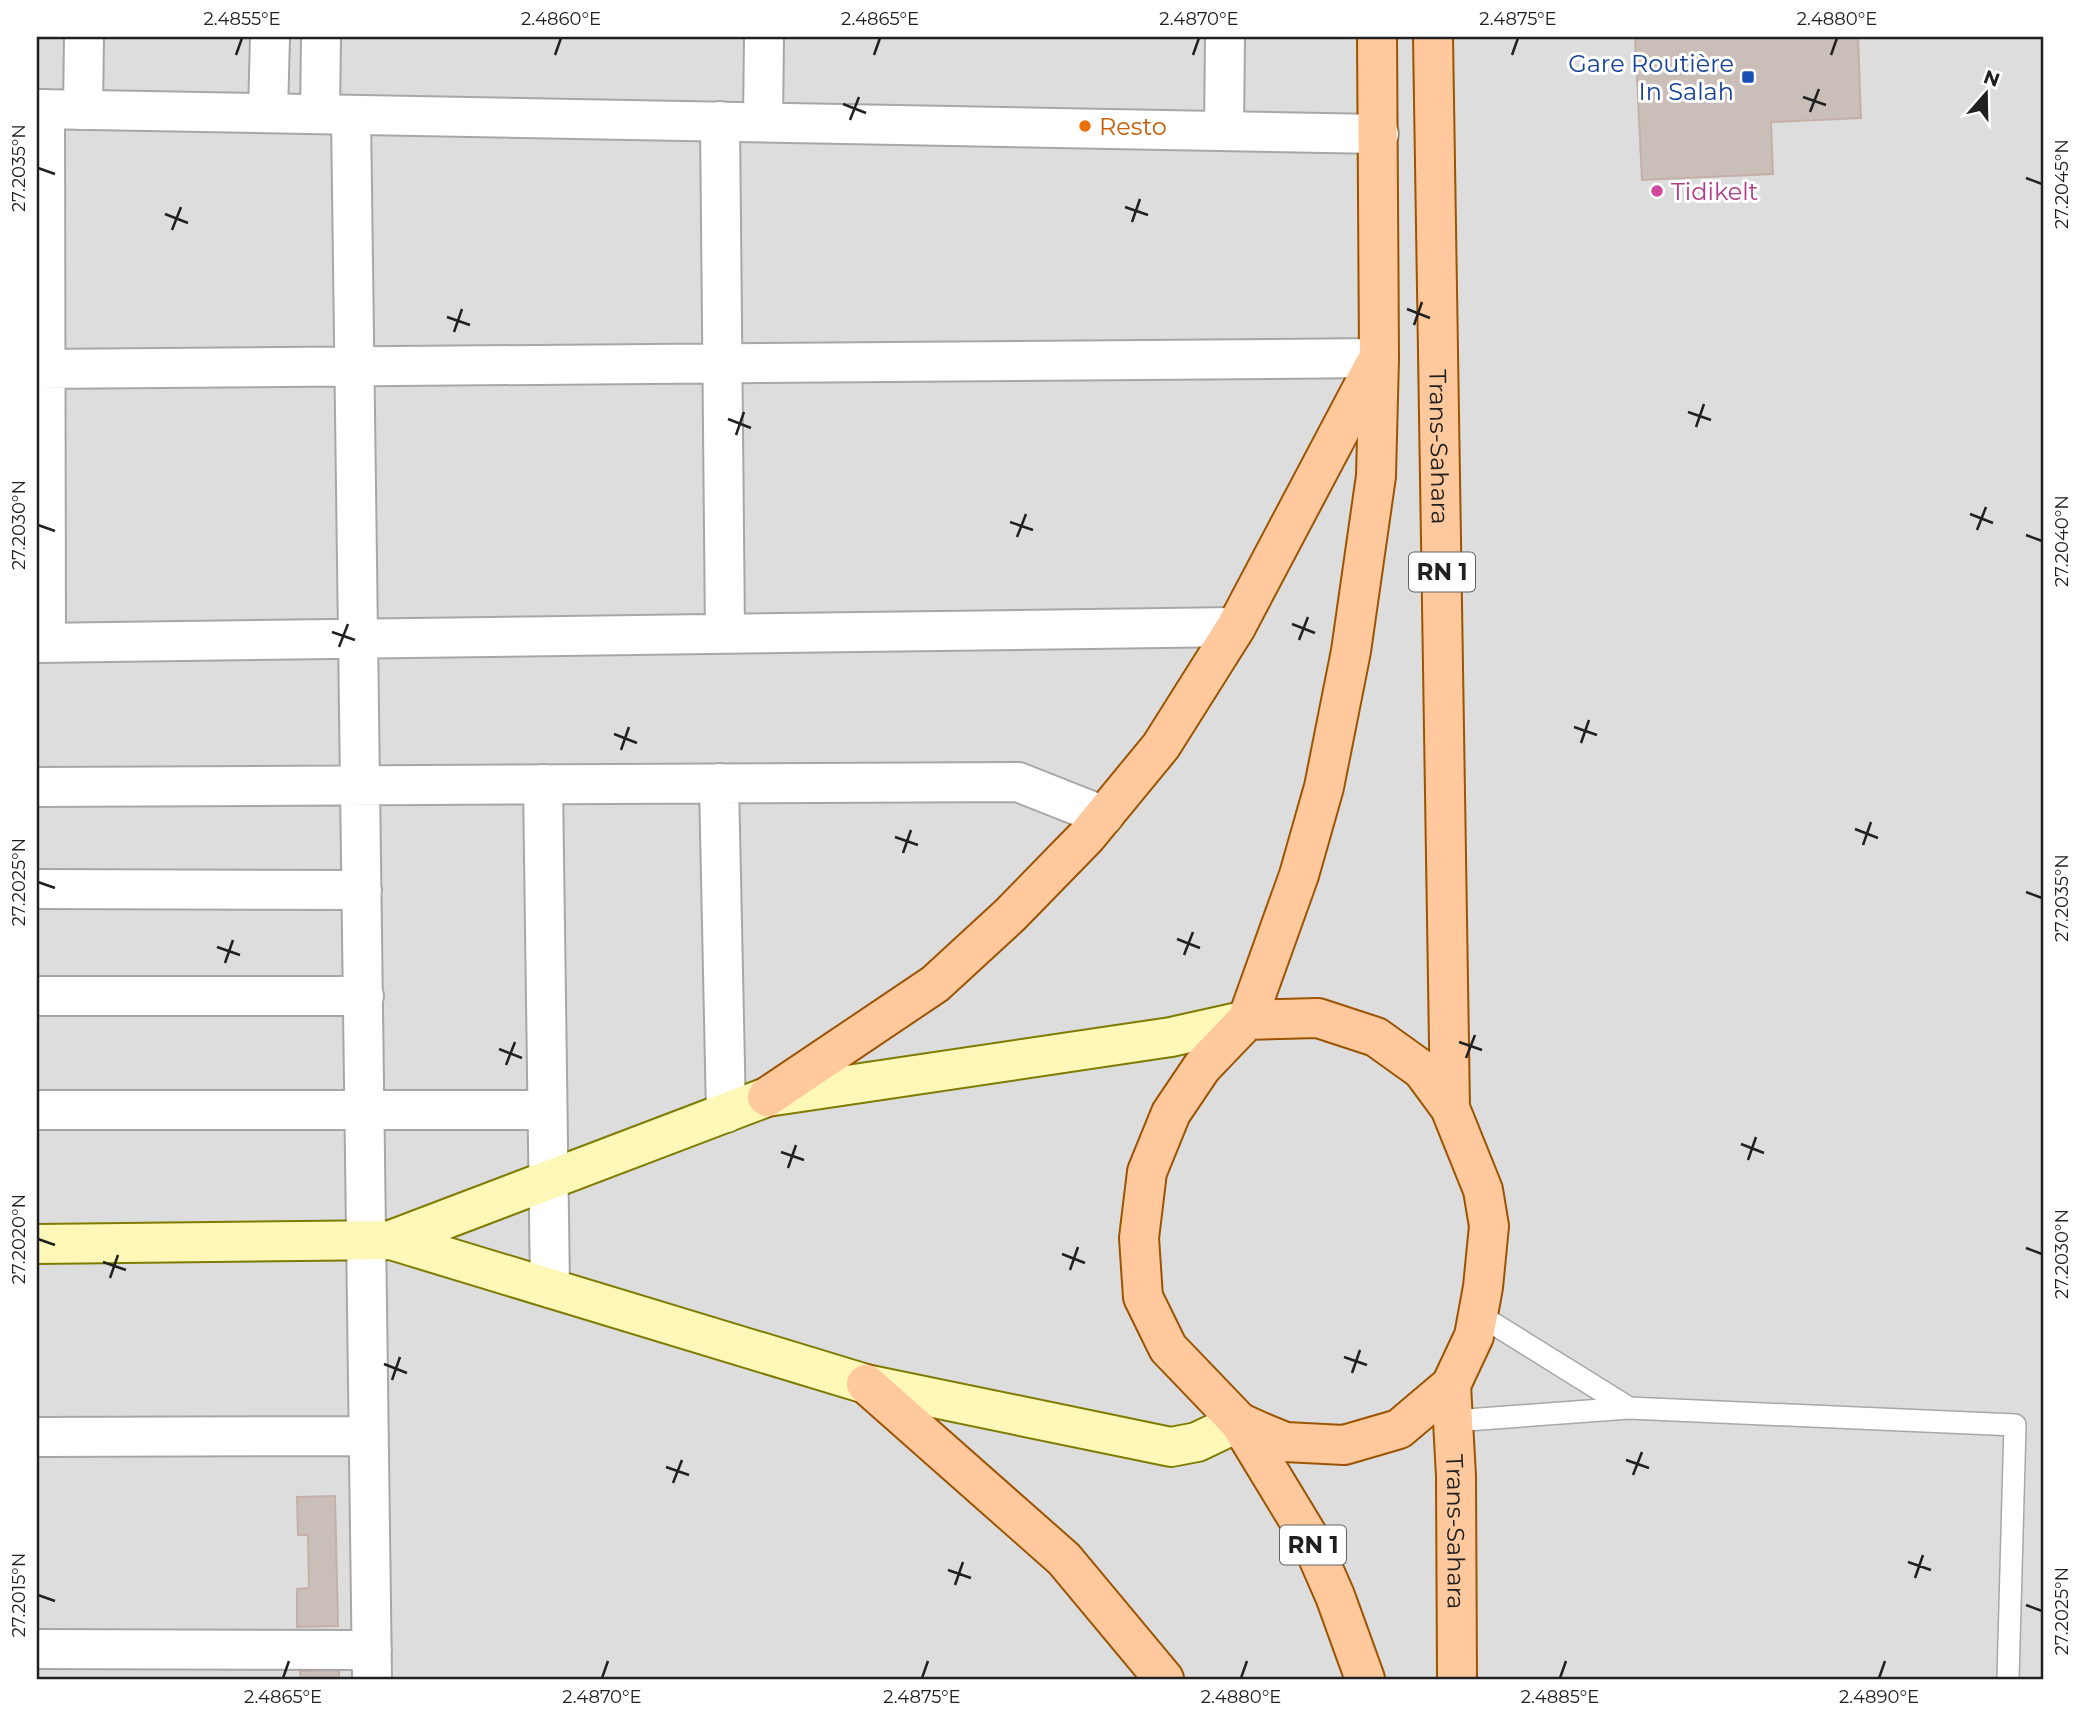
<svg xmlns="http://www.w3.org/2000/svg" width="2081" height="1716" viewBox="0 0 2081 1716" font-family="Montserrat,sans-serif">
<rect width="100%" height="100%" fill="#f1ece6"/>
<!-- residential -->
<path fill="#dedddd" d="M37 37H2044V1679H37Z"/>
<!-- building -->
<path fill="#cabeb9" stroke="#c4b0a7" stroke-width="2" d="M1635 37H1858L1861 118 1771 122 1773 174 1642 180Z
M335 1496 338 1626 297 1627V1589L309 1588 308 1535H298L297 1497Z
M339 1670V1679H301L300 1671Z"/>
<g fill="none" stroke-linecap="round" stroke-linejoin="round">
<defs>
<path id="service" d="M1478 1314 1629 1408
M1453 1421 1629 1408 2015 1425 2008 1679"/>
<path id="minor" d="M45 109 46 643
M83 110 84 37
M268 113 270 37
M320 114 321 37
M351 115 372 1679
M720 121 725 633
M763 122 764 37
M1224 131 1225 37
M37 369 1379 358
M37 643 1236 627
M719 783 726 1113
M543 784 550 1288
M37 787 1018 782 1104 816
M37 889 362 890
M37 996H364
M37 1110H547
M37 1437 369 1436
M37 1649 372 1650"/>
<path id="tertiary" d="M37 109 1379 134"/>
<path id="secondary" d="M391 1240 767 1097 1171 1037 1247 1020
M37 1244 391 1240 866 1384 1171 1447 1197 1442 1239 1422"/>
<g id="primary">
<path id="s1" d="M1433 37 1450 1108 1483 1190 1489 1226 1483 1287 1474 1336 1451 1385 1399 1429 1344 1445 1285 1442 1261 1432 1239 1422 1168 1348 1143 1297 1139 1238 1147 1172 1171 1113 1202 1067 1247 1020 1318 1018 1376 1037 1422 1070 1450 1108"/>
<path d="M1247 1020 1299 875 1324 787 1351 651 1376 476 1379 358 1377 37"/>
<path d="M767 1097 935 984 1010 915 1087 836 1161 746 1236 627 1374 366"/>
<path d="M866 1384 1064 1559 1164 1679"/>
<path id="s2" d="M1451 1385 1456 1476 1457 1679"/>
<path d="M1239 1422 1310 1539 1335 1596 1365 1679"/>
</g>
</defs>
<!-- service casing -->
<use href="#service" stroke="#a7a7a7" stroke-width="24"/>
<!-- minor casing -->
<use href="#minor" stroke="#a7a7a7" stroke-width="42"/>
<!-- tertiary casing -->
<use href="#tertiary" stroke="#a7a7a7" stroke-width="42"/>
<!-- secondary casing -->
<use href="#secondary" stroke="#7e7c00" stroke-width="42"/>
<!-- primary casing -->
<use href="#primary" stroke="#9c5400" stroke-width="42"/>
<!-- service -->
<use href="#service" stroke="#fff" stroke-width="21"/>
<!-- minor -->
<use href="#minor" stroke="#fff" stroke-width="38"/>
<!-- tertiary -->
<use href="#tertiary" stroke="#fff" stroke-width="38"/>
<!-- secondary -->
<use href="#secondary" stroke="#fef8b8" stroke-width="38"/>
<!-- primary -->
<use href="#primary" stroke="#ffc89d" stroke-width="38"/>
</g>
<!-- ticks -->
<path fill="none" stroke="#202020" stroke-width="2.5" d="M236 55 242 38M555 55 561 38M874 55 880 38M1193 55 1199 38M1512 55 1518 38M1831 55 1837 38M1803 97 1826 105M843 104 866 113M1810 112 1819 89M850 120 859 97M38 168 55 174M2026 178 2042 184M1125 207 1148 215M165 214 188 223M1132 222 1140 199M172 230 181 207M1407 309 1430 318M447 317 470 325M1414 325 1422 302M454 332 462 309M1688 412 1711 420M728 419 751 428M1696 427 1704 404M736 435 744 412M1970 514 1993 523M1010 522 1033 530M38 525 55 531M1977 530 1986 507M2026 535 2042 541M1017 537 1026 514M1292 624 1315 633M332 632 355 640M1299 640 1308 617M339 647 348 624M1574 727 1597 735M614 734 637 743M1581 743 1589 720M621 750 629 727M1855 829 1878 838M895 837 918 845M1863 845 1871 822M903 853 911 830M38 882 55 888M2026 892 2042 898M1177 939 1200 948M217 947 240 955M1184 955 1193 932M225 963 233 940M1459 1042 1482 1050M499 1049 522 1058M1466 1058 1475 1035M506 1065 515 1042M1741 1144 1764 1153M781 1152 804 1160M1748 1160 1756 1137M788 1168 796 1145M38 1239 55 1245M2026 1248 2042 1254M1062 1254 1085 1263M103 1262 126 1270M1070 1270 1078 1247M110 1278 118 1255M1344 1357 1367 1365M384 1364 407 1373M1352 1373 1360 1350M392 1380 400 1357M1626 1460 1649 1468M666 1467 689 1475M1633 1475 1642 1452M673 1483 682 1460M1908 1562 1931 1570M948 1570 971 1578M1915 1578 1923 1555M955 1585 963 1562M38 1595 55 1601M2026 1605 2042 1611M283 1678 289 1661M602 1678 608 1661M922 1678 928 1661M1241 1678 1247 1661M1560 1678 1566 1661M1879 1678 1885 1661"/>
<!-- markers -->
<rect fill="#1a4fb4" stroke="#fff" stroke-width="2.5" x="1741" y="70" width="14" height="14" rx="3.5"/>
<circle fill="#e8710a" stroke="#fff" stroke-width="2.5" cx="1085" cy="126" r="7"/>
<circle fill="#d1479c" stroke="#fff" stroke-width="2.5" cx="1657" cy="191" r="7"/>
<g text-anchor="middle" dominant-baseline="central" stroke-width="6" stroke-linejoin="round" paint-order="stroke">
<!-- shield labels -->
<g fill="#fff" stroke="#636363" stroke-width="2">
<rect x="1409" y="552.5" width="66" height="39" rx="5"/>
<rect x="1280" y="1525.5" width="66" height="39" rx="5"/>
</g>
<g font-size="23" font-weight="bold" fill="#202020">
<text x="1442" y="572">RN 1</text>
<text x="1313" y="1545">RN 1</text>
</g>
<!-- transit labels -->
<g font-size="24" fill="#164399" stroke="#fff" text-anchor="end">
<text x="1734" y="63">Gare Routière<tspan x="1734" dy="28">In Salah</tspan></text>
</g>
<!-- food labels -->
<g font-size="24" fill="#c56008" stroke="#fff" text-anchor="start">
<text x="1099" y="126">Resto</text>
</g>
<!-- hotel labels -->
<g font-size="24" fill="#b23c85" stroke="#fff" text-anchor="start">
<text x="1671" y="191">Tidikelt</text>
</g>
<!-- street labels -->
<g font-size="24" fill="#202020" stroke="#fff">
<text stroke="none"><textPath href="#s1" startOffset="410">Trans-Sahara</textPath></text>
<text stroke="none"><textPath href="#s2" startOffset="147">Trans-Sahara</textPath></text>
</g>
</g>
<!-- border -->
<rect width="2081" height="1716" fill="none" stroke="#ffffff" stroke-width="77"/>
<!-- north arrow -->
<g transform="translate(1986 94) rotate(20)" stroke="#ffffff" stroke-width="5" paint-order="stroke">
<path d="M0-5L12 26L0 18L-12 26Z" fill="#202020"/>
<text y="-10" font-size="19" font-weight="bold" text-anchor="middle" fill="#202020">N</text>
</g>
<rect x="38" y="38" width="2004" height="1640" fill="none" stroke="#202020" stroke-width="2.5"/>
<g font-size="18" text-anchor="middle" fill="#202020">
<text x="242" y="25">2.4855°E</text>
<text x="561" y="25">2.4860°E</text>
<text x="880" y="25">2.4865°E</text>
<text x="1199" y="25">2.4870°E</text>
<text x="1518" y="25">2.4875°E</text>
<text x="1837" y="25">2.4880°E</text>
<text transform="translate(19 168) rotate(-90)" y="6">27.2035°N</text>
<text transform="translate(2062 184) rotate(-90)" y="6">27.2045°N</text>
<text transform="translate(19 525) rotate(-90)" y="6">27.2030°N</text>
<text transform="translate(2062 541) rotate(-90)" y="6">27.2040°N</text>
<text transform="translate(19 882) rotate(-90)" y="6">27.2025°N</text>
<text transform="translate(2062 898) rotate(-90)" y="6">27.2035°N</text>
<text transform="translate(19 1239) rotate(-90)" y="6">27.2020°N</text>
<text transform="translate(2062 1254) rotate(-90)" y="6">27.2030°N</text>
<text transform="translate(19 1595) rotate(-90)" y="6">27.2015°N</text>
<text transform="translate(2062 1611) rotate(-90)" y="6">27.2025°N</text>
<text x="283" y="1703">2.4865°E</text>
<text x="602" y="1703">2.4870°E</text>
<text x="922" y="1703">2.4875°E</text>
<text x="1241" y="1703">2.4880°E</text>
<text x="1560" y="1703">2.4885°E</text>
<text x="1879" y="1703">2.4890°E</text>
</g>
</svg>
